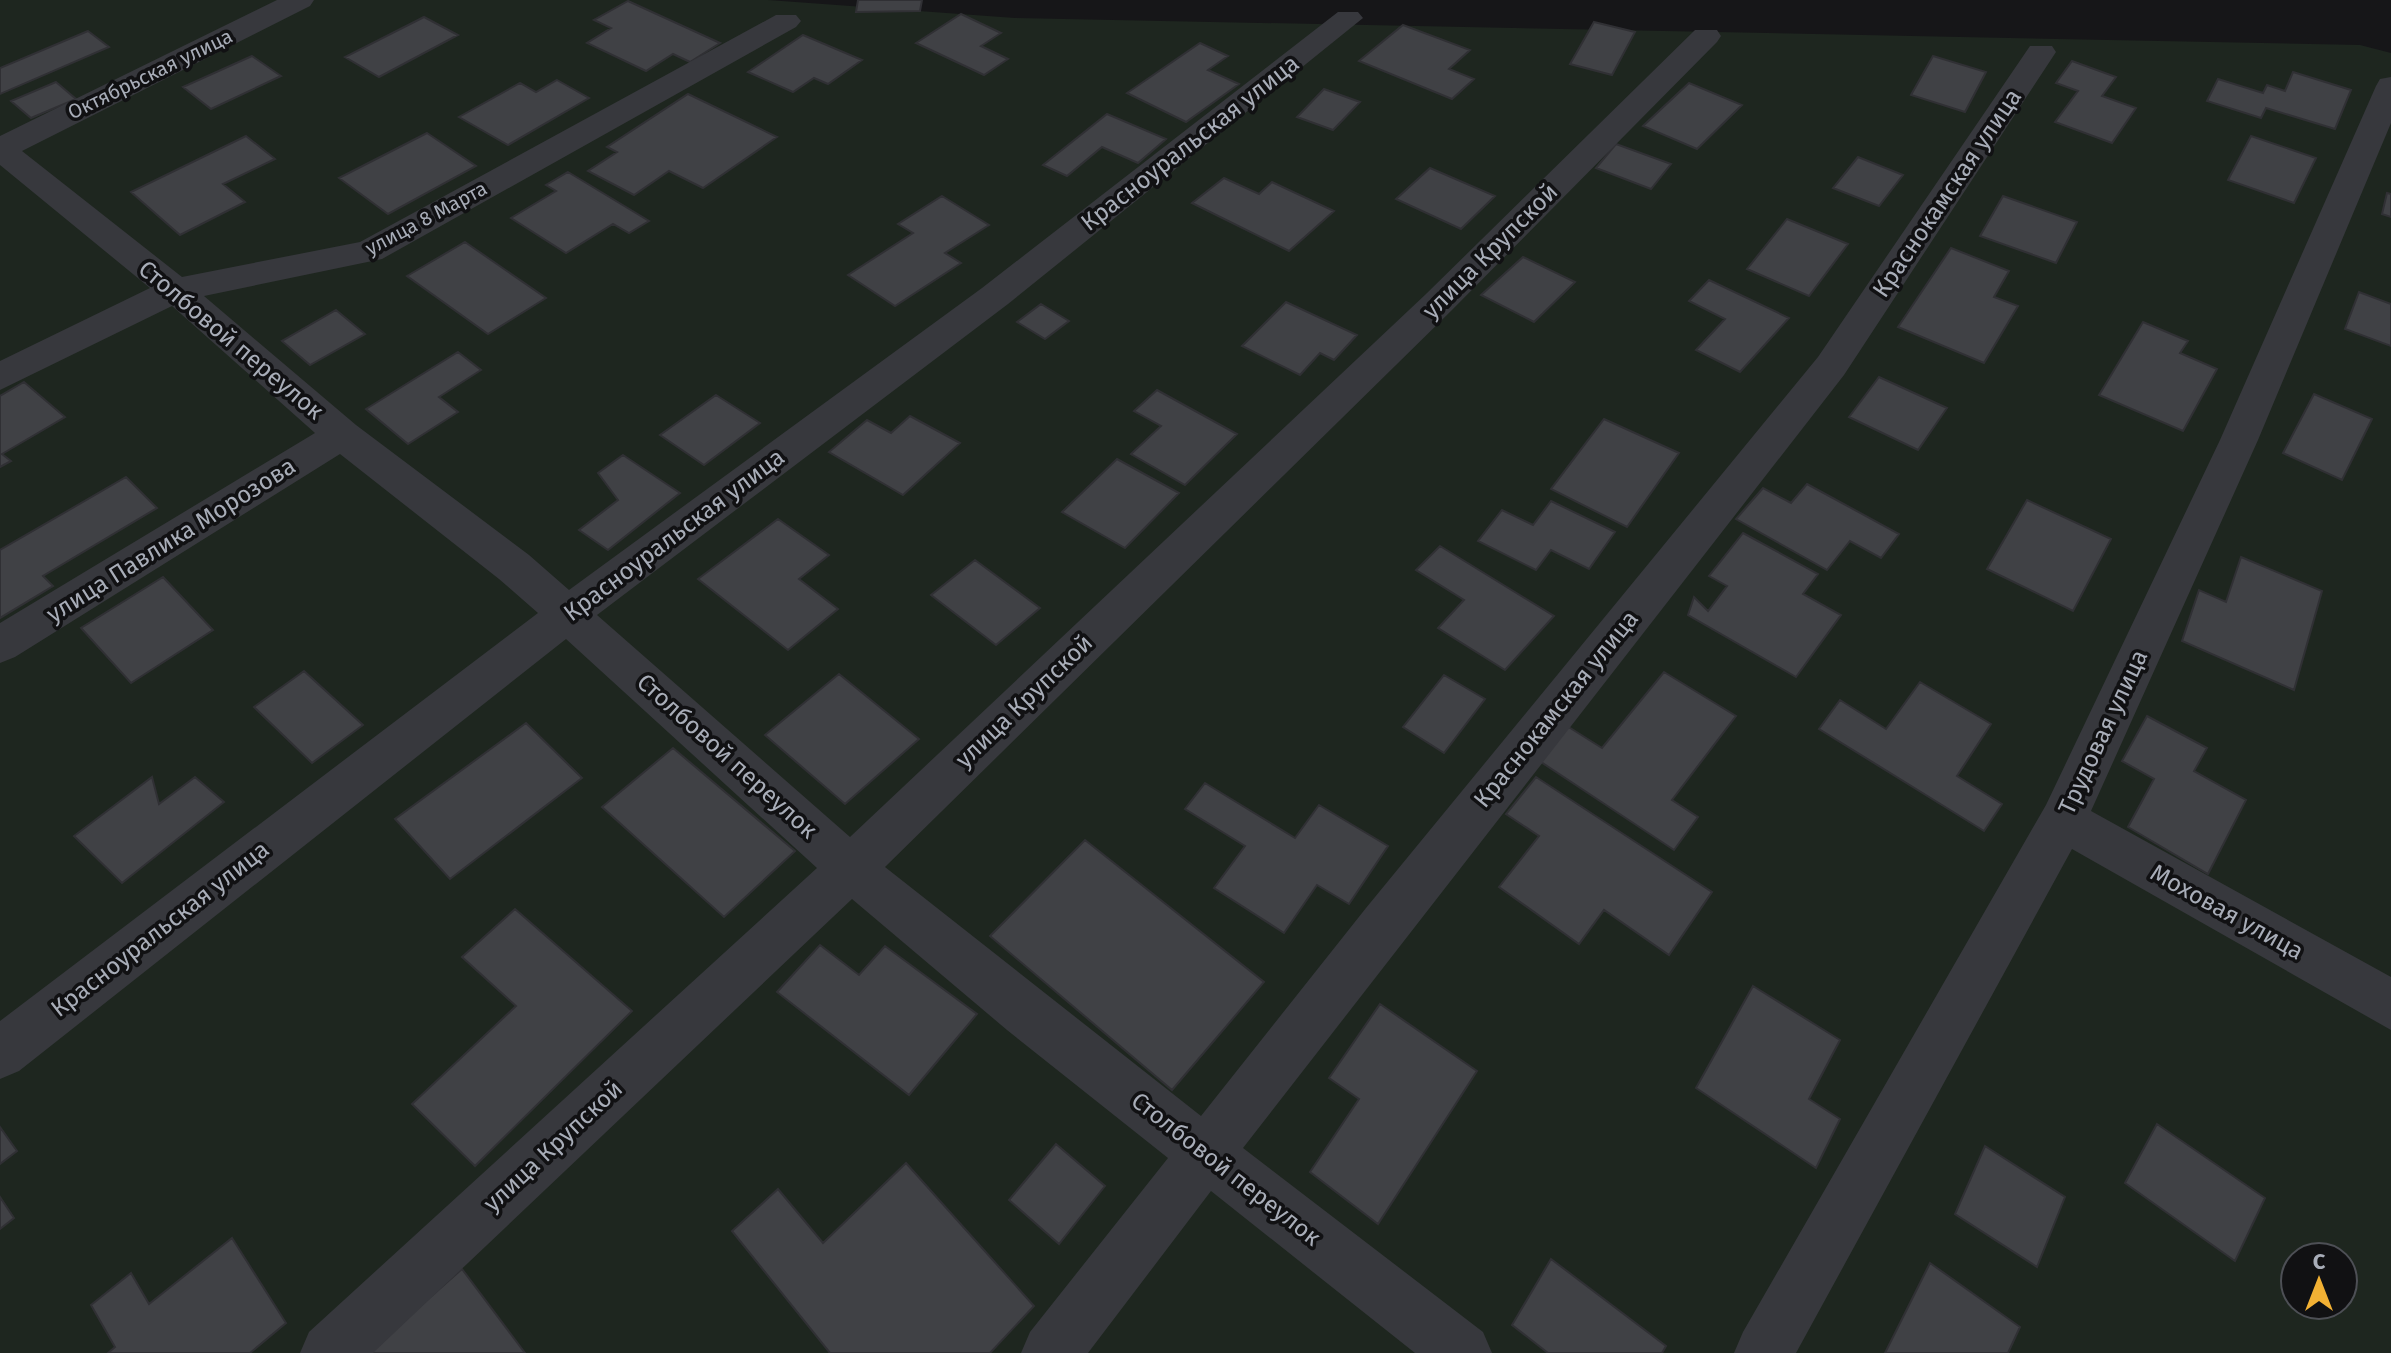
<svg xmlns="http://www.w3.org/2000/svg" width="2391" height="1353" viewBox="0 0 2391 1353" font-family="'Fira Sans',sans-serif">
<rect width="100%" height="100%" fill="#161618"/>
<!-- green -->
<path fill="#1e261f" fill-rule="evenodd" d="M0 0H768L1015 18 2360 45 2391 53V1353H0ZM2295 1257H2343V1305H2295Z"/>
<!-- building -->
<path fill="#404145" stroke="#303034" stroke-width="2" d="M858 0H922L920 11 856 12Z
M628 1 720 43 690 62 673 54 646 71 587 43 611 28 594 20Z
M961 14 1001 33 981 46 1008 59 984 75 916 43Z
M424 17 458 35 379 77 345 57Z
M1594 22 1635 32 1612 75 1570 64Z
M1403 25 1470 50 1449 69 1474 79 1452 99 1359 61Z
M88 31 109 47 0 94V68Z
M803 35 862 60 828 84 814 78 793 92 748 72Z
M1200 43 1228 56 1208 70 1239 84 1186 122 1127 93Z
M252 56 281 76 211 109 183 87Z
M1933 56 1986 72 1965 112 1911 95Z
M2072 61 2116 77 2102 96 2136 108 2112 143 2055 122 2078 91 2056 83Z
M2293 72 2351 90 2335 129 2266 108 2261 118 2207 101 2218 79 2263 93 2267 85 2285 91Z
M557 80 589 98 508 145 459 117 520 83 536 92Z
M56 82 76 99 31 118 11 101Z
M1689 83 1742 105 1697 149 1643 126Z
M1324 89 1360 102 1333 130 1297 117Z
M688 94 777 137 703 188 669 171 634 195 588 171 617 152 607 147Z
M1107 114 1166 139 1138 163 1102 147 1067 176 1043 165Z
M427 133 476 166 388 214 339 178Z
M246 136 275 159 223 184 245 202 180 235 131 192Z
M2251 136 2316 158 2294 203 2228 180Z
M1616 144 1671 164 1651 189 1596 168Z
M1858 157 1903 175 1879 206 1833 188Z
M1430 168 1495 196 1461 229 1396 199Z
M568 172 649 221 629 233 613 224 566 253 511 218 556 191 546 185Z
M1224 178 1259 194 1272 182 1334 211 1289 251 1192 203Z
M2387 193 2391 194V217L2382 214Z
M942 196 989 225 945 253 961 263 895 306 848 275 913 233 898 224Z
M2003 196 2077 222 2056 263 1980 236Z
M1787 219 1848 244 1809 296 1747 269Z
M465 242 546 298 488 334 407 276Z
M1951 248 2009 271 1994 297 2018 306 1984 363 1898 327Z
M1523 257 1575 282 1534 322 1481 295Z
M1709 280 1789 318 1740 372 1696 350 1725 319 1689 301Z
M2359 292 2391 304V346L2345 329Z
M1286 302 1357 335 1334 360 1320 353 1300 375 1242 346Z
M1041 304 1069 321 1045 339 1017 322Z
M336 310 365 334 310 365 282 341Z
M2143 322 2188 341 2180 353 2217 369 2183 431 2099 395Z
M458 352 481 370 439 397 458 412 408 444 366 409Z
M1879 377 1947 408 1918 450 1849 417Z
M24 382 65 417 2 454 11 461 0 467V396Z
M1157 390 1237 434 1185 485 1131 454 1161 426 1134 411Z
M2314 394 2372 419 2342 480 2283 453Z
M716 395 760 423 704 465 660 435Z
M910 416 960 443 903 495 829 452 867 420 891 433Z
M1604 419 1679 453 1627 527 1551 489Z
M623 455 680 493 608 550 579 530 618 500 598 473Z
M1117 459 1179 493 1125 548 1062 512Z
M126 477 157 508 43 576 53 586 0 618V550Z
M1807 484 1899 534 1881 558 1850 541 1827 570 1736 519 1763 488 1791 503Z
M2027 500 2111 539 2073 611 1987 569Z
M1551 501 1615 532 1589 569 1551 550 1536 570 1478 541 1502 510 1533 525Z
M778 519 829 555 799 579 838 609 788 650 698 579Z
M1743 533 1818 574 1803 594 1841 615 1796 677 1688 615 1694 597 1708 611 1727 586 1709 576Z
M1440 546 1554 616 1505 670 1438 628 1464 600 1416 570Z
M2241 557 2322 591 2294 690 2182 641 2199 590 2226 602Z
M975 560 1040 608 996 645 931 595Z
M163 577 213 630 131 683 81 628Z
M304 671 363 725 312 763 254 707Z
M1664 672 1736 716 1672 800 1698 817 1674 850 1538 760 1567 726 1602 748Z
M839 674 919 739 845 804 765 735Z
M1444 675 1485 699 1444 753 1403 727Z
M1920 682 1991 724 1957 776 2002 804 1984 831 1819 729 1840 700 1886 729Z
M2147 716 2207 748 2194 771 2246 800 2208 874 2128 827 2154 779 2122 761Z
M526 723 582 778 450 879 395 819Z
M673 748 795 851 724 917 602 807Z
M152 777 159 804 195 777 224 802 122 883 74 836Z
M1536 777 1712 892 1669 955 1604 910 1579 944 1499 887 1539 836 1506 814Z
M1205 783 1295 838 1319 805 1388 846 1349 904 1317 885 1284 933 1214 888 1245 846 1185 809Z
M1085 840 1264 982 1172 1090 990 936Z
M515 909 632 1011 475 1166 412 1104 516 1006 462 957Z
M820 945 859 975 885 946 977 1014 909 1095 777 992Z
M1753 986 1840 1040 1809 1099 1840 1119 1816 1168 1696 1088Z
M1380 1004 1477 1071 1378 1224 1310 1172 1359 1099 1329 1078Z
M2157 1124 2265 1198 2235 1261 2125 1183Z
M0 1127 17 1151 0 1164Z
M1056 1144 1105 1186 1059 1244 1009 1200Z
M1985 1146 2065 1197 2037 1267 1955 1214Z
M906 1163 1034 1306 990 1353H830L732 1231 778 1189 823 1243Z
M0 1197 14 1218 0 1229Z
M232 1238 286 1323 250 1353H108L115 1347 91 1305 131 1273 149 1304Z
M1551 1259 1666 1346 1662 1353H1548L1512 1325Z
M1930 1263 2020 1327 2008 1353H1885Z
M462 1269 525 1353H367Z"/>
<g fill="none" stroke-linecap="round" stroke-linejoin="round">
<!-- street -->
<path fill="#37383d" fill-rule="evenodd" d="M277 0H314L310 6 22 151 182 277 360 242 776 15H796L801 21 796 27 382 259 204 296 356 425 529 555 569 590 982 288 1338 12H1358L1363 18 1008 304 597 615 850 837 1426 294 1695 30H1717L1721 36 1717 42 1452 310 885 867 1201 1116 1366 908 1818 357 2030 46H2052L2056 52 1844 375 1243 1148 1483 1332 1492 1353H1415L1211 1191 1088 1353H1021L1030 1332 1168 1158 1007 1030 852 899 373 1353H300L309 1332 817 868 566 639 19 1071 0 1079V1021L538 613 499 579 340 454 15 657 0 663V623L315 433 172 306 0 390V361L150 288 0 165V136Z
M2391 77V123L2258 440 2091 811 2391 977V1030L2072 849 1796 1353H1734L1743 1332 2046 805 2220 440 2376 86 2380 79Z"/>
</g>
<g text-anchor="middle" dominant-baseline="central" stroke-width="7" stroke-linejoin="round" paint-order="stroke">
<!-- far-street labels -->
<g font-size="20" fill="#a8adb8" stroke="#111113">
<text transform="translate(150 74) rotate(-26)">Октябрьская улица</text>
<text transform="translate(426 218) rotate(-28)">улица 8 Марта</text>
</g>
<!-- street labels -->
<g font-size="24" fill="#a8adb8" stroke="#111113">
<text transform="translate(1190 143) rotate(-38)">Красноуральская улица</text>
<text transform="translate(1947 193) rotate(-56)">Краснокамская улица</text>
<text transform="translate(1490 251) rotate(-45)">улица Крупской</text>
<text transform="translate(231 340) rotate(40)">Столбовой переулок</text>
<text transform="translate(674 535) rotate(-37)">Красноуральская улица</text>
<text transform="translate(171 540) rotate(-32)">улица Павлика Морозова</text>
<text transform="translate(1024 701) rotate(-44)">улица Крупской</text>
<text transform="translate(1556 709) rotate(-51)">Краснокамская улица</text>
<text transform="translate(2103 732) rotate(-65)">Трудовая улица</text>
<text transform="translate(727 756) rotate(42)">Столбовой переулок</text>
<text transform="translate(2227 912) rotate(29)">Моховая улица</text>
<text transform="translate(160 929) rotate(-38)">Красноуральская улица</text>
<text transform="translate(553 1146) rotate(-43)">улица Крупской</text>
<text transform="translate(1226 1169) rotate(38)">Столбовой переулок</text>
</g>
</g>
<!-- north arrow -->
<g transform="translate(2319 1281)"><circle r="38" fill="#111113" stroke="#4d4f55" stroke-width="2"/>
<path d="M0-6L14 30L0 20L-14 30Z" fill="#f2b134"/>
<text y="-12" font-size="22" font-weight="bold" text-anchor="middle" fill="#a8adb8">С</text>
</g>
</svg>
